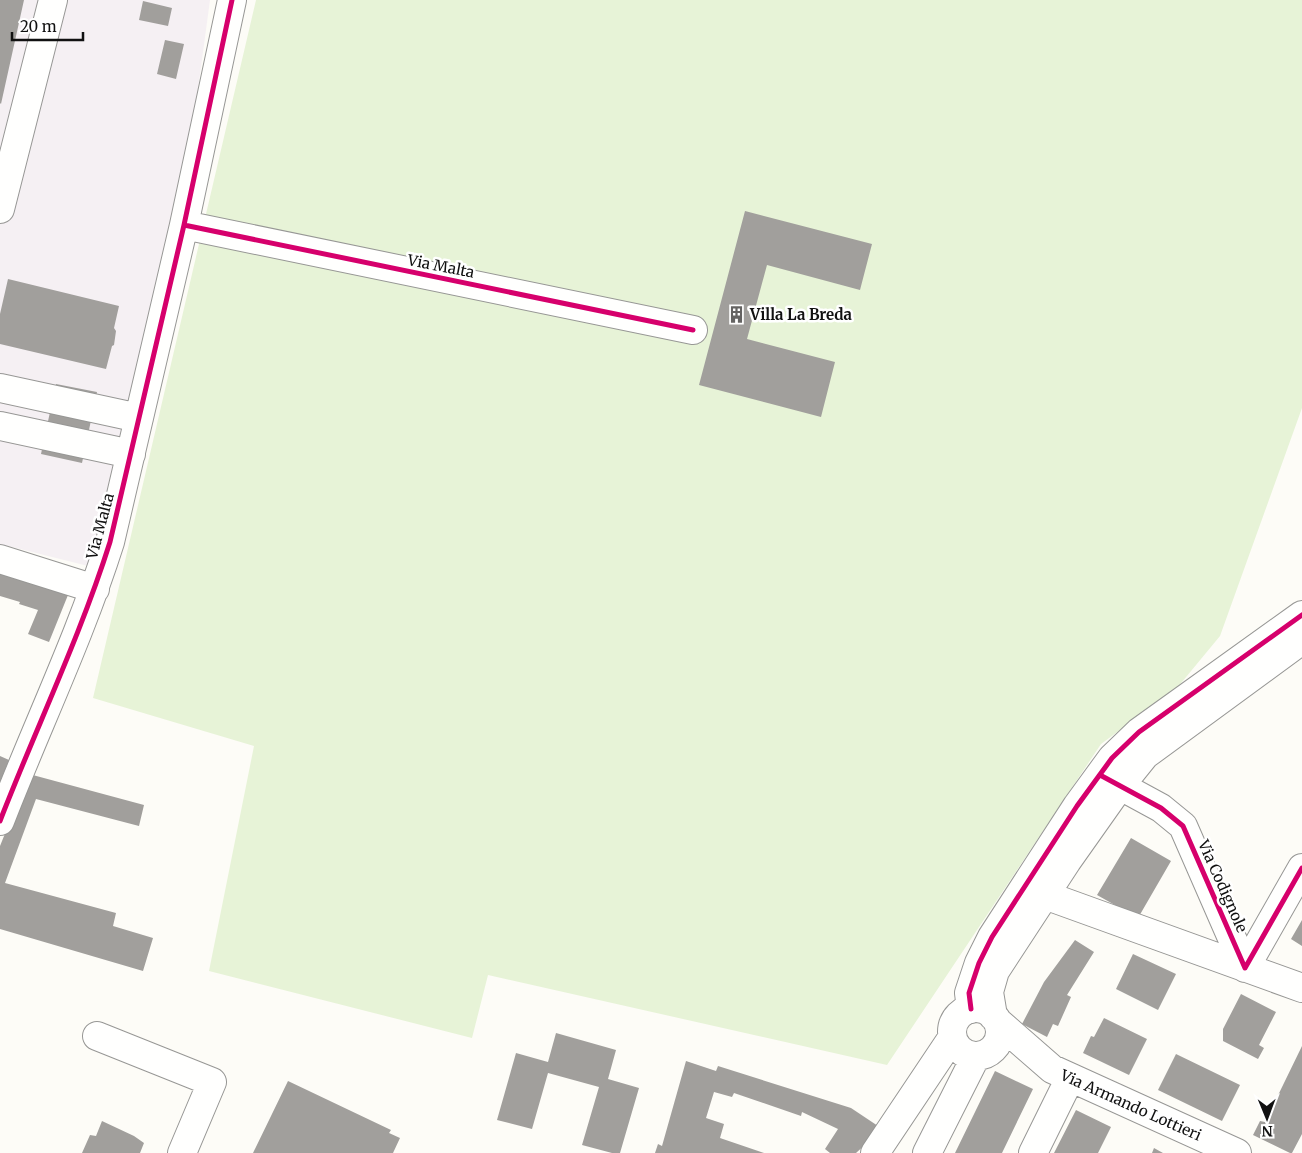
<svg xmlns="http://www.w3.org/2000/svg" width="1302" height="1153" viewBox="0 0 1302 1153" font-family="Merriweather,serif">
<rect width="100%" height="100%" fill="#fdfcf7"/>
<!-- industrial -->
<path fill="#f5f0f3" d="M0 0H210L198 89 163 288 92 567 0 544Z"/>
<!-- green -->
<path fill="#e7f3d7" d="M256 0H1302V408L1220 636 1177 688 1101 744 887 1065 488 975 472 1038 209 971 254 746 93 698Z"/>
<!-- building -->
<path fill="#a19f9c" d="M0 0H24L1 104 0 103Z
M143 1 172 8 168 26 139 20Z
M165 40 184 44 176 79 157 74Z
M745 211 872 244 860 290 767 265 747 339 835 362 821 417 699 385Z
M8 279 119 306 114 328 116 331 114 345 112 346 106 369 0 344V314Z
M56 384 97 392 82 463 41 454Z
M0 572 49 585 68 595 49 642 28 634 38 610 19 604 20 602 0 596Z
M0 756 9 760 0 782Z
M29 774 144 805 139 826 36 799 5 883 116 913 113 926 153 938 143 971 0 929V846Z
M1131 838 1171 861 1138 918 1097 895Z
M1302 920V946L1291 939Z
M1075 940 1094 952 1067 995 1071 997 1058 1026 1053 1024 1047 1037 1022 1024 1044 982Z
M1133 954 1176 974 1158 1010 1116 989Z
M1241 994 1276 1012 1259 1045 1264 1048 1258 1059 1223 1041V1029Z
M1104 1018 1147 1039 1129 1075 1083 1053 1091 1036 1094 1037Z
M556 1033 616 1050 608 1079 639 1088 620 1153H612L582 1145 599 1087 548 1073 532 1129 497 1120 516 1053 548 1062Z
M1302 1046V1134L1292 1153H1290L1253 1135 1260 1121 1265 1122Z
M1176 1054 1240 1085 1222 1121 1158 1090Z
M686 1061 716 1071 718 1066 851 1108 878 1126 868 1142 856 1153H830L825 1149 838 1129 802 1112 801 1116 734 1093 732 1097 714 1092 706 1118 724 1124 720 1138 764 1153H655L658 1144 662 1146Z
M995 1071 1033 1089 1002 1153H955Z
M288 1081 391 1130 389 1133 400 1138 393 1153H253Z
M1076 1110 1111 1127 1098 1153H1054Z
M102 1121 134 1136 144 1143 140 1153H82L90 1135 96 1136Z
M1154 1148 1163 1153H1152Z"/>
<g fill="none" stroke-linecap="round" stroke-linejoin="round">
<defs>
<path id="minor" d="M0 209 53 0
M184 225 693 330
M0 388 139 418
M0 426 131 454
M0 559 95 589
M1104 777 1161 808 1183 826 1245 968 1302 868
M0 821C36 728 80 637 110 542L184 225 232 0
M1028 889 1302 988
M952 1032a24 24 0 1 1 48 0a24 24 0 1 1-48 0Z
M971 1009 969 993 979 963 992 937 1077 806 1112 758 1139 732 1302 615
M993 1016 989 992 995 971 1067 861 1120 786 1145 755 1302 640
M997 1021 1052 1069 1237 1153
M97 1036 212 1082 182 1153
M875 1153 952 1038
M927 1153 976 1056
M1033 1153 1070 1078"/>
</defs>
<!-- minor casing -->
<use href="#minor" stroke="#979795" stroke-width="30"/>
<!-- minor -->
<use href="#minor" stroke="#fffffe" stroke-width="28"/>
<defs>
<path id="cycleway" d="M184 225 693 330
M1100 775 1161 808 1183 826 1245 968 1302 868
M0 821C36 728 80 637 110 542L184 225 232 0
M971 1009 969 993 979 963 992 937 1077 806 1112 758 1139 732 1302 615"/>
</defs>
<!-- cycleway casing -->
<use href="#cycleway" stroke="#fff" stroke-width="8"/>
<!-- cycleway -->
<use href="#cycleway" stroke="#d6006c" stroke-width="5"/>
</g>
<!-- icons -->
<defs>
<symbol id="building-bare" viewBox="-9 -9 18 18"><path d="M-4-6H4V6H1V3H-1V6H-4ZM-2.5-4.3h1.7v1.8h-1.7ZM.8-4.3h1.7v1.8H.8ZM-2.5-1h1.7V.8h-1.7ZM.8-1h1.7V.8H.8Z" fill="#646362" stroke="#fff" stroke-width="2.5" paint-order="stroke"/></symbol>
</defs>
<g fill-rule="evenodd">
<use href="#building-bare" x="724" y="302" width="25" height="25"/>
</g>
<g text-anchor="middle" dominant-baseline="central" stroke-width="5" stroke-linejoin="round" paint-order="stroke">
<!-- street labels -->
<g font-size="15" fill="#111" stroke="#fff">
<text transform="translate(441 266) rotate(11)">Via Malta</text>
<text transform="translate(100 526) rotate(-75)">Via Malta</text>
<text transform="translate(1223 886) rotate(66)">Via Codignole</text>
<text transform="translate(1131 1105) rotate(24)">Via Armando Lottieri</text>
</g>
<!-- poi labels -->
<g font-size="15" font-weight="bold" fill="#111" stroke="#fff" text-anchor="start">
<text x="750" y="314">Villa La Breda</text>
</g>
</g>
<!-- north arrow -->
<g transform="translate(1267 1118) rotate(179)" stroke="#ffffff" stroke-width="4" paint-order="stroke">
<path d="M0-4L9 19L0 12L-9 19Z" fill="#111111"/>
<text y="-8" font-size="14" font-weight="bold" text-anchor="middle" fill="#111111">N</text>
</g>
<!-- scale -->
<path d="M12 32v8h71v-8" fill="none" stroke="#111111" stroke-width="2.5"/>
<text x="20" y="32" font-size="15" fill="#111111" stroke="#ffffff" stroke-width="4" paint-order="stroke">20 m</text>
</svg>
